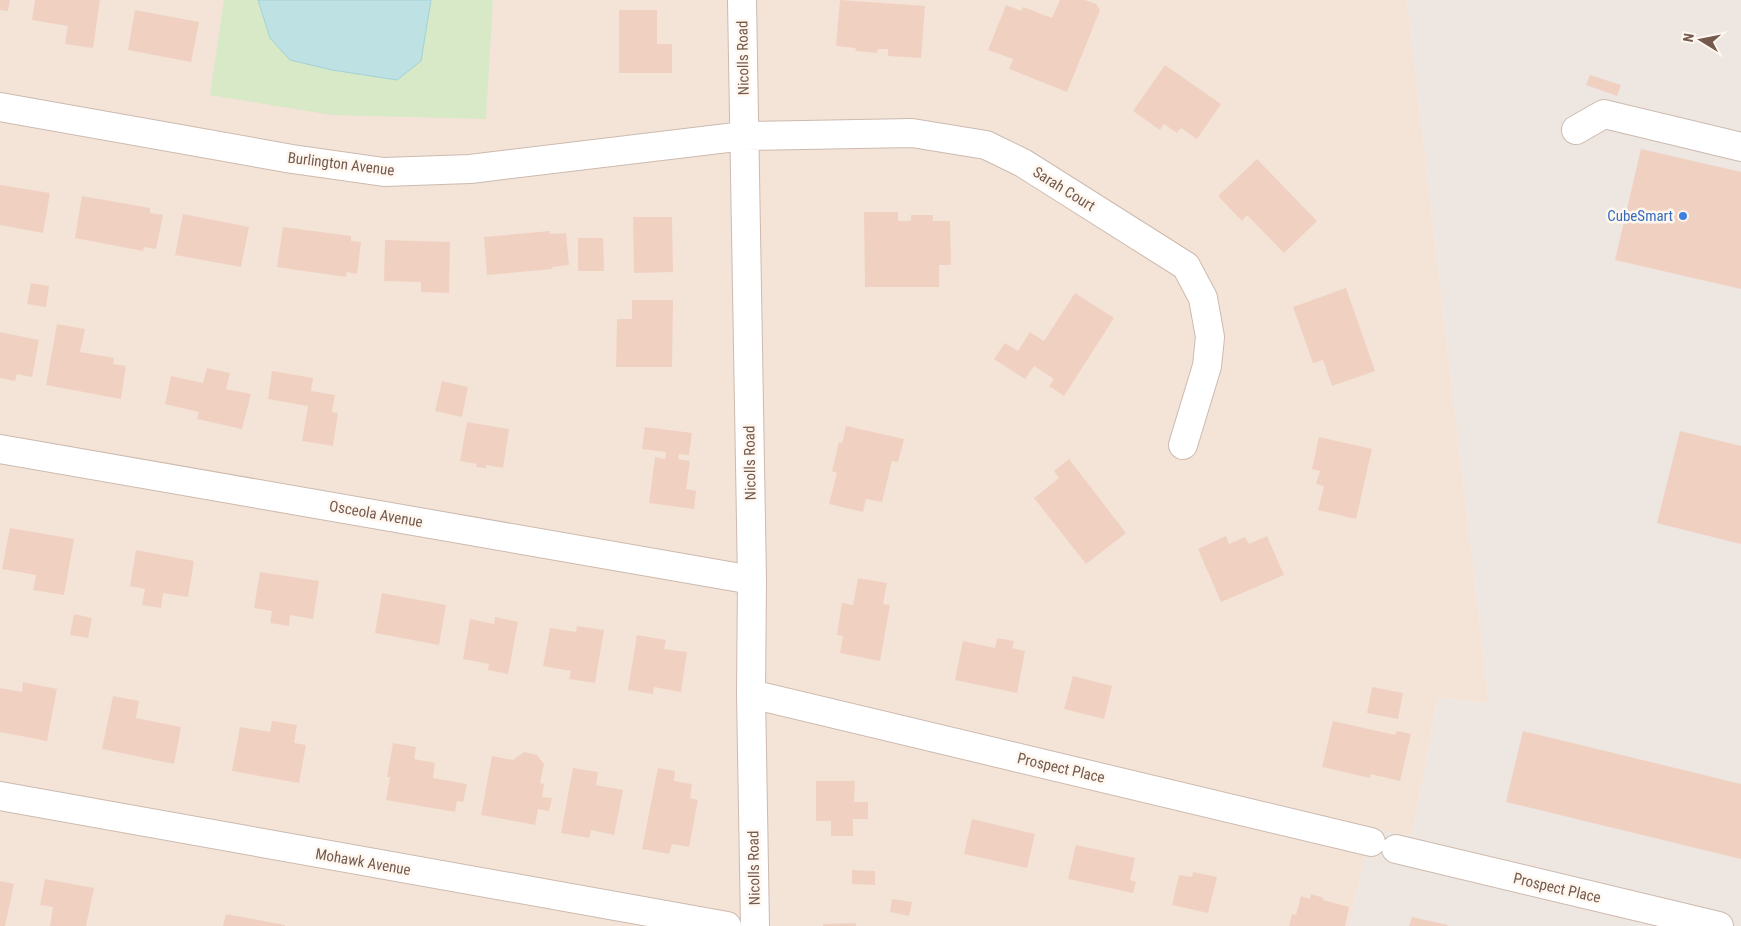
<svg xmlns="http://www.w3.org/2000/svg" width="1741" height="926" viewBox="0 0 1741 926" font-family="'Roboto Condensed',sans-serif">
<rect width="100%" height="100%" fill="#fbf3e9"/>
<!-- residential -->
<path fill="#f3e4d7" d="M0 0H1407L1489 703 1438 698 1412 836 1372 829 1349 926H0Z"/>
<!-- industrial -->
<path fill="#ede6e1" d="M1407 0H1741V926H1349L1372 828 1412 836 1438 698 1489 703Z"/>
<!-- green -->
<path fill="#d7e9c7" d="M224 0H493L486 119 332 115 210 95Z"/>
<!-- water -->
<path fill="#bee1e4" stroke="#a4d1d6" d="M258 0H431L421 61 397 80 332 70 290 60 270 38Z"/>
<!-- building -->
<path fill="#f0d1c1" d="M0 0H10L8 11 0 10Z
M35 0H100L93 48 65 44 68 26 32 20Z
M840 0 925 6 921 58 888 56V49H878L877 53 855 51 856 48 836 46Z
M1060 0H1085L1096 4 1100 10 1067 92 1009 69 1013 59 988 50 1006 5 1021 11 1023 7 1052 18Z
M135 10 199 22 191 62 128 50Z
M619 10H657V44H672V73H619Z
M1165 65 1221 104 1197 139 1181 128 1177 133 1164 124 1160 130 1133 111Z
M1590 75 1621 85 1617 96 1586 85Z
M1641 149 1741 172V289L1615 260Z
M1257 159 1317 221 1284 253 1247 215 1242 221 1218 196Z
M0 185 50 193 43 233 0 225Z
M82 196 150 208V213L163 215 156 249 144 247 143 251 75 238Z
M864 212H898V221H911V215H933V221H950L951 265H939V287H865Z
M183 214 249 227 241 267 175 255Z
M633 217H672L673 272 634 273Z
M283 227 351 236V241L361 242 357 274 347 272 346 277 277 267Z
M550 231V234L566 233 569 265 552 267 553 269 487 275 484 237Z
M578 238H603L604 271H578Z
M385 240 450 242 449 293 421 292V282L384 281Z
M31 283 49 286 46 307 27 304Z
M1346 288 1375 371 1332 386 1323 360 1313 363 1293 307Z
M1075 293 1114 318 1064 396 1049 386 1054 379 1034 366 1025 379 994 359 1005 343 1018 351 1030 332 1044 341Z
M632 300H673L672 367H616L617 319H632Z
M57 324 85 329 80 352 114 358 113 364 126 366 121 399 46 385Z
M0 332 39 340 32 377 17 374 15 381 0 378Z
M207 368 230 373 226 389 251 394 242 429 197 419 199 412 165 404 171 376 203 383Z
M272 371 313 378 311 391 335 395 332 412 338 413 333 446 302 441 308 406 268 399Z
M442 381 468 387 462 417 435 411Z
M467 422 509 429 503 468 486 465V468L476 467 477 464 460 461Z
M846 426 904 439 898 462 892 461 882 502 866 499 863 512 829 504 837 473 832 471 839 442 842 443Z
M645 427 692 433 689 455 679 454 678 459 690 461 686 489 696 491 694 509 649 503 655 457 665 459 666 452 642 449Z
M1680 431 1741 446V544L1657 523Z
M1319 437 1372 449 1356 519 1318 510 1324 486 1316 484 1320 471 1312 469Z
M1069 459 1126 533 1086 564 1034 498 1059 478 1054 471Z
M10 528 74 539 64 595 33 590 36 575 2 569Z
M1226 536 1229 544 1245 537 1249 544 1267 536 1284 575 1221 602 1198 549Z
M136 550 194 561 188 597 163 593 161 608 142 605 145 589 130 586Z
M260 572 319 581 313 619 290 615 289 626 270 623 272 611 254 608Z
M858 578 887 583 883 604 890 605 880 661 840 653 843 636 837 635 842 603 853 605Z
M382 593 446 605 439 645 375 633Z
M74 614 92 618 88 638 70 635Z
M495 617 518 622 508 674 488 670 489 664 463 659 470 619 494 624Z
M577 626 604 630 595 683 569 679 571 671 543 666 550 628 576 632Z
M637 635 666 640 664 649 687 652 681 692 654 687 653 694 628 690Z
M997 638 1014 641 1012 648 1025 651 1017 693 955 680 963 641 995 648Z
M1073 676 1112 686 1104 719 1064 709Z
M23 682 57 689 47 741 0 732V688L22 692Z
M1372 687 1403 693 1398 719 1367 713Z
M113 696 139 701 136 718 181 727 174 764 102 749Z
M272 721 297 725 294 743 306 745 299 783 232 771 240 727 270 732Z
M1333 721 1395 735 1397 731 1411 734 1400 781 1370 774V778L1322 767Z
M1523 731 1741 784V859L1506 802Z
M393 743 416 747 414 759 435 763 433 778 467 784 463 802 457 801 455 812 386 800 390 777H387Z
M524 752 537 755 544 764 540 783 544 784 542 797 552 798 549 811 538 809 535 825 481 815 492 756 513 760Z
M573 768 598 772 596 785 623 790 614 835 591 830 589 838 561 833Z
M658 768 675 771 674 781 692 784 690 798 698 800 689 847 672 844 669 854 642 849Z
M816 781H855L854 802H868V819H853V836H831V821H816Z
M972 819 1035 834 1027 868 964 854Z
M1076 845 1135 858 1130 880 1136 882 1133 893 1068 879Z
M852 870 875 871V885L852 884Z
M1193 872 1217 877 1208 913 1172 905 1179 875 1192 877Z
M45 879 94 888 86 926H50L53 907 40 905Z
M0 881 14 884 5 926H0Z
M1311 894 1324 898 1323 900 1349 907 1345 926H1289L1292 914 1296 915 1301 896 1310 899Z
M892 899 912 902 909 916 890 912Z
M226 914 285 925V926H223Z
M1412 917 1448 925 1447 926H1409Z
M856 923V926H823V924Z"/>
<g fill="none" stroke-linecap="round" stroke-linejoin="round">
<defs>
<path id="minor" d="M742 0 752 580 751 694 755 926
M0 107 292 159 384 172 470 169 744 136 912 133 986 145 1023 163 1186 266 1203 298 1210 337 1207 366 1183 445
M1576 130 1604 114 1741 147
M0 449 752 580
M751 694 1371 842
M0 796 727 926
M1396 849 1719 926"/>
</defs>
<!-- minor casing -->
<use href="#minor" stroke="#cdbaaf" stroke-width="30"/>
<!-- minor -->
<use href="#minor" stroke="#fff" stroke-width="28"/>
</g>
<!-- markers -->
<circle fill="#3f7fe0" stroke="#fef7ef" stroke-width="2" cx="1683" cy="216" r="5"/>
<g text-anchor="middle" dominant-baseline="central" stroke-width="5" stroke-linejoin="round" paint-order="stroke">
<!-- street labels -->
<g font-size="15" fill="#75594d" stroke="#fef7ef">
<text transform="translate(743 58) rotate(-91)">Nicolls Road</text>
<text transform="translate(341 164) rotate(7)">Burlington Avenue</text>
<text transform="translate(1064 189) rotate(32)">Sarah Court</text>
<text transform="translate(750 463) rotate(-91)">Nicolls Road</text>
<text transform="translate(376 514) rotate(10)">Osceola Avenue</text>
<text transform="translate(1061 768) rotate(13)">Prospect Place</text>
<text transform="translate(363 862) rotate(10)">Mohawk Avenue</text>
<text transform="translate(754 868) rotate(-91)">Nicolls Road</text>
<text transform="translate(1557 888) rotate(13)">Prospect Place</text>
</g>
<!-- shop labels -->
<g font-size="15" fill="#366cbe" stroke="#fef7ef" text-anchor="end">
<text x="1673" y="216">CubeSmart</text>
</g>
</g>
<!-- north arrow -->
<g transform="translate(1701 40) rotate(280)" stroke="#fef7ef" stroke-width="4" paint-order="stroke">
<path d="M0-4L9 19L0 12L-9 19Z" fill="#75594d"/>
<text y="-8" font-size="14" font-weight="bold" text-anchor="middle" fill="#75594d">N</text>
</g>
</svg>
